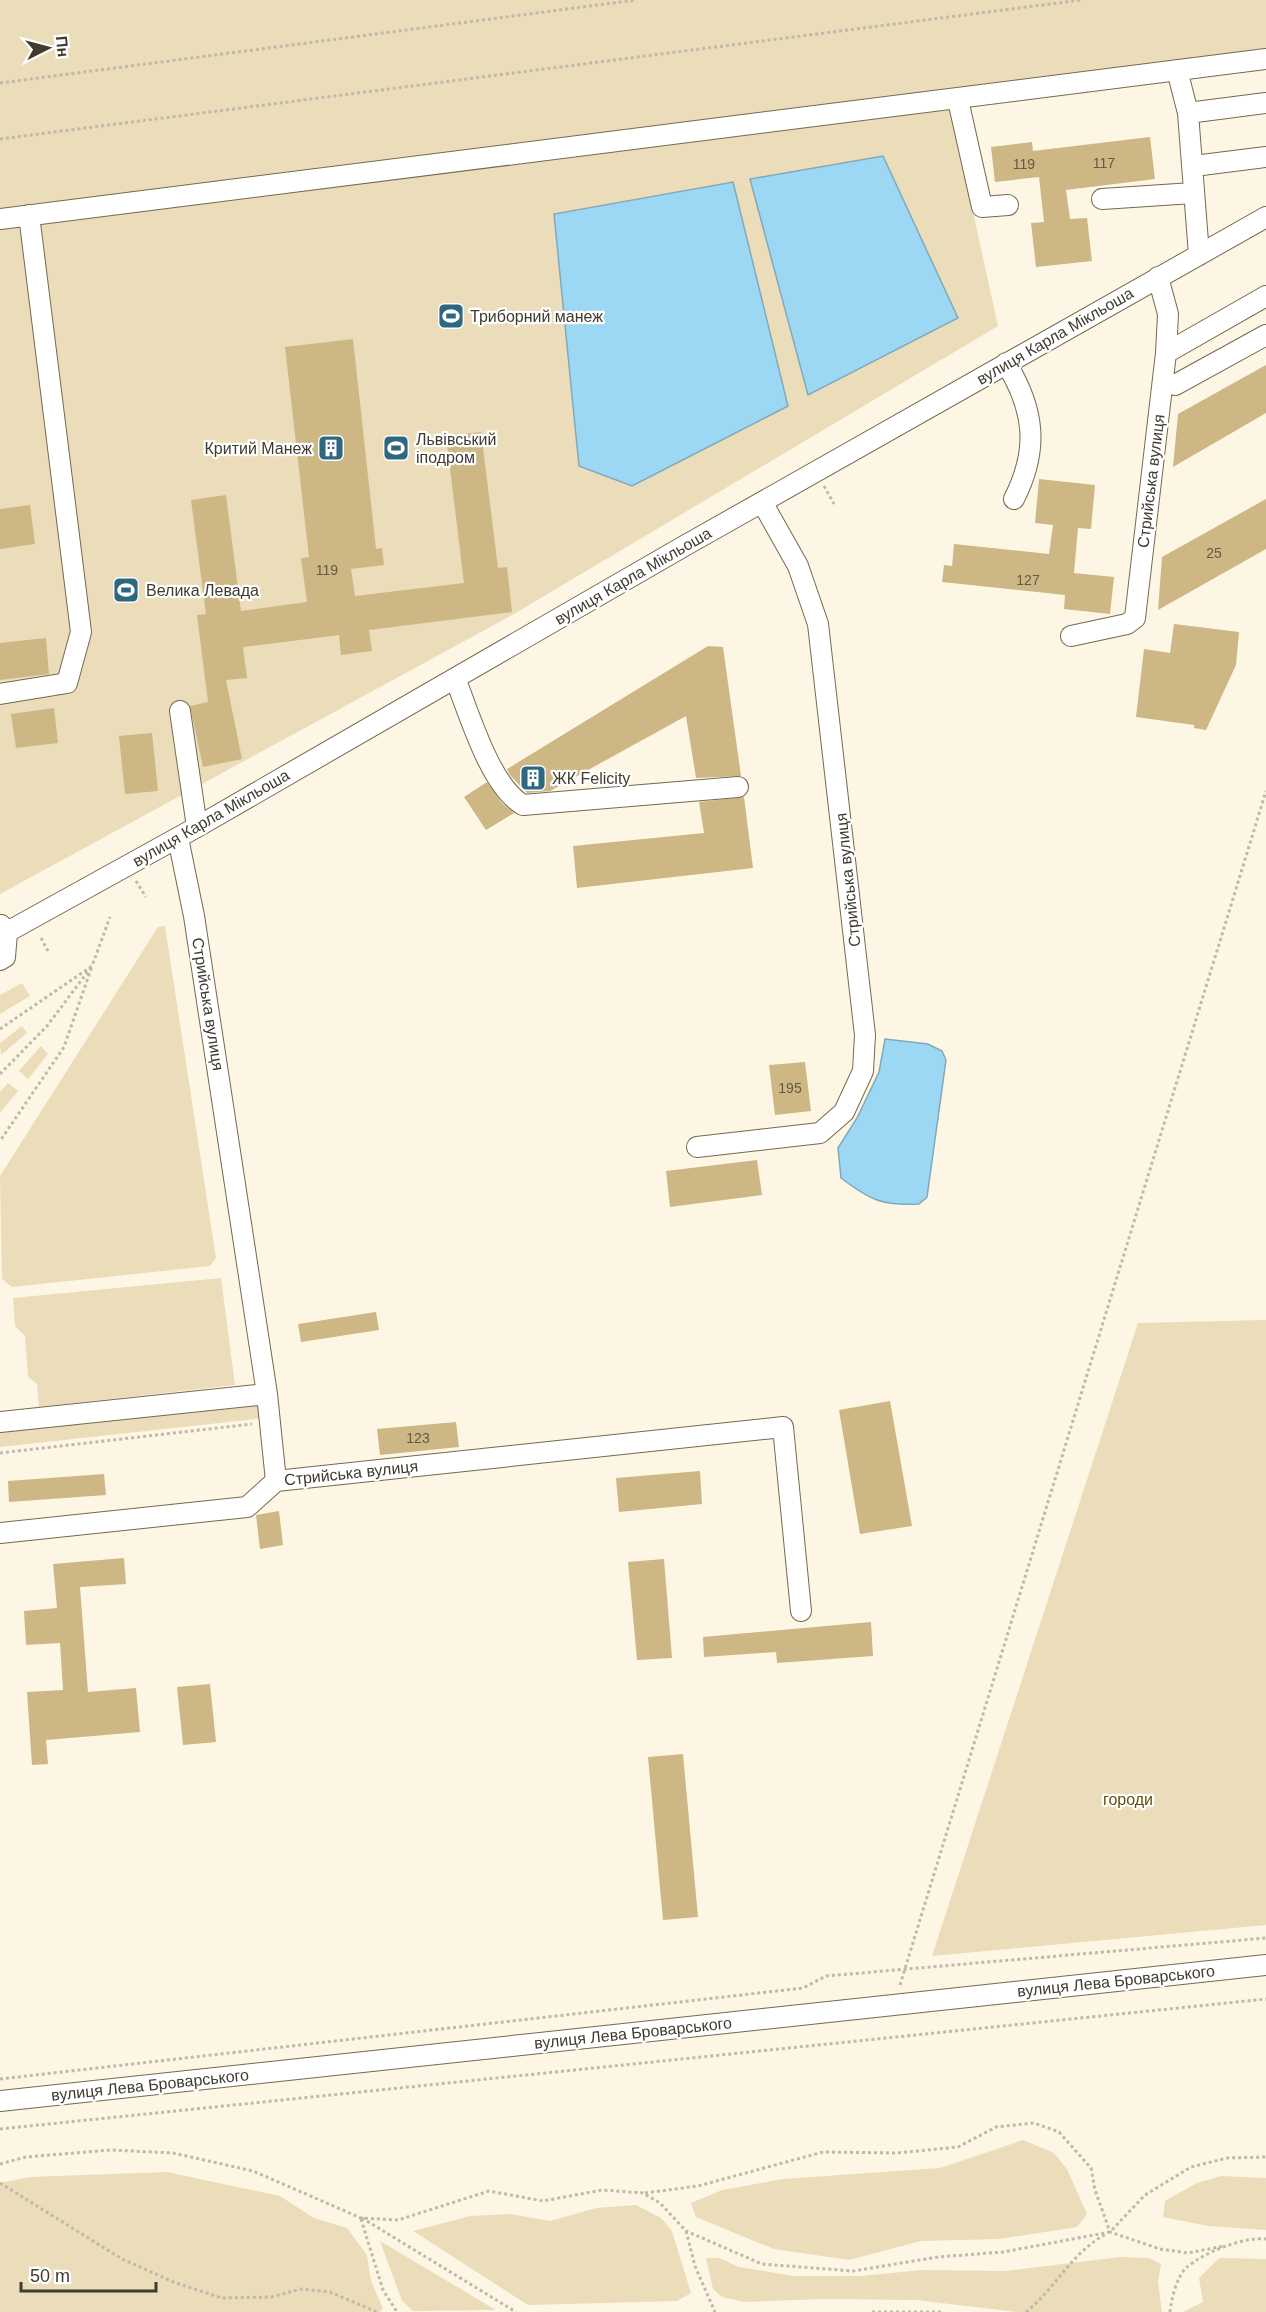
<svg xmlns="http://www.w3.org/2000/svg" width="1266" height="2312" viewBox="0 0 1266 2312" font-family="Arial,sans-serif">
<rect width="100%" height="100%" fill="#fef6e4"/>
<!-- green -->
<path fill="#ebdcba" d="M0 0H1266V51L947 93 998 326 514 614 0 894Z
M165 926 216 1258 210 1266 12 1287 2 1279 0 1176 158 927Z
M22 983 30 996 0 1014V995Z
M22 1026 27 1033 1 1055 0 1043Z
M41 1046 48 1054 28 1079 19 1071Z
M8 1083 18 1091 0 1113V1092Z
M221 1278 235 1385 39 1407 37 1384 28 1377 25 1336 15 1326 13 1298Z
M1266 1320V1925L932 1956 1138 1323Z
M256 1404 264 1418 0 1447V1432Z
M1023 2140 1054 2153 1067 2169 1087 2214 1077 2227 999 2239 921 2241 849 2260 774 2249 696 2217 691 2203 722 2190 783 2179 940 2168Z
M167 2172 280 2196 314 2218 347 2228 367 2255 371 2281 383 2308 380 2312H0V2183L29 2177Z
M1221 2176 1266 2178V2230L1208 2226 1163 2217 1165 2201 1197 2183Z
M636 2205 661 2218 672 2231 691 2293 677 2301 528 2305 413 2231 470 2216 510 2214 550 2221 596 2208Z
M380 2241 496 2310 413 2311 402 2301Z
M1120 2257 1149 2258 1161 2264 1158 2281 1162 2312H1017L916 2300 823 2299 744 2302 722 2297 713 2289 706 2258H719L739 2267 794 2276H861L922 2270 1005 2271Z
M1219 2258 1266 2259V2312H1183L1203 2302 1199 2278Z"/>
<!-- water -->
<path fill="#9cd8f4" stroke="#80a9b9" stroke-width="1.5" d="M883 156 958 318 808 395 750 179Z
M733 182 788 406 632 486 579 466 554 214Z
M885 1039 928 1044 942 1051 946 1060 927 1197 919 1204C882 1206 870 1200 841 1178L838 1148 857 1118 879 1072Z"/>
<!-- building -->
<path fill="#cdb784" d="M1150 137 1155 179 1066 190 1070 219 1087 218 1092 261 1036 267 1031 223 1044 222 1039 177 995 182 991 147 1032 142 1033 151Z
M353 339 376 549 382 548 384 565 351 569 355 596 464 583 446 436 481 432 498 568 507 567 512 612 369 630 372 651 341 655 339 635 243 647 247 678 226 680 242 759 203 767 190 706 208 702 197 615 206 614 191 500 226 495 241 611 307 602 301 558 309 557 285 347Z
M1266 365V413L1173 467 1178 414Z
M1039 479 1095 485 1091 529 1078 528 1074 573 1114 577 1110 614 1064 609 1065 595 942 582 944 565 952 566 954 544 1049 554 1053 525 1035 523Z
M1266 499V549L1158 610 1162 557Z
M30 505 35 544 0 549V509Z
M1174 624 1239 632 1236 665 1206 730 1194 728V725L1136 717 1144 649 1170 653Z
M46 638 49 674 0 680V643Z
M708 646 723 647 741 776 696 778 686 716 550 791 527 793 510 775 507 769Z
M54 708 58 743 16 748 11 714Z
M152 733 158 791 125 794 119 736Z
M487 782 502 803 514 813 486 830 464 797Z
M744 797 753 868 577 888 573 846 704 833 699 802Z
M805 1062 811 1111 775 1115 769 1065Z
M757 1160 762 1195 670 1207 666 1171Z
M376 1312 379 1330 301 1342 298 1324Z
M890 1401 912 1526 860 1534 839 1410Z
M456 1422 459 1447 380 1455 377 1429Z
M700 1471 702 1504 619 1512 616 1478Z
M104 1474 106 1495 9 1502 8 1481Z
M279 1511 283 1545 260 1549 256 1515Z
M124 1558 126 1584 80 1587 88 1692 136 1688 140 1732 46 1740 48 1764 32 1765 27 1692 63 1690 60 1643 26 1645 24 1611 57 1608 53 1564Z
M664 1559 672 1658 637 1660 628 1562Z
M871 1622 873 1656 777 1663 776 1652 704 1657 703 1637Z
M210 1684 216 1742 183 1745 177 1687Z
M683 1754 698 1917 663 1920 648 1757Z"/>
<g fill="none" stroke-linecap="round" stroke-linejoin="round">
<defs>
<path id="minor" d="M1177 70 1188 113 1199 255
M958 100 982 207 1008 205
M1188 113 1266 103
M1194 166 1266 157
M1102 199 1193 193
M0 219 1266 59
M1166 353 1266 296
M1006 363C1035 410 1039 450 1014 499
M1175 385 1266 335
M1071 636 1127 624 1135 618 1166 353 1168 314 1158 277
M455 678C469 713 490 786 523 805L738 787
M0 694 67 683 81 632 29 215
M180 711 197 827
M178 838 194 916 267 1394 276 1481 783 1427 801 1611
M0 936 197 827 686 545 1266 217
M0 960 5 957 7 933 1 925
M697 1147 820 1133 844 1112 863 1071 865 1035 818 624 798 566 762 502
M0 1422 267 1394
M0 1533 247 1507 276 1481
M0 2101 1266 1965"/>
</defs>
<!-- minor casing -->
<use href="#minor" stroke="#75694e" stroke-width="22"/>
<!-- path -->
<path stroke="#c0b9a9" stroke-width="3" stroke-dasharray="3 3" stroke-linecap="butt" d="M0 83 636 0
M0 139 1081 0
M824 486 834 504
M136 881 146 897
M41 938 48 951
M0 1029 92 966 110 917
M0 1074 47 1026 92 966 64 1047 0 1141
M0 1453 252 1424
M900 1985 1266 791
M0 2079 803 1988 826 1976 1266 1938
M0 2129 1266 1999
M0 2164 26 2157 111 2150 173 2153 253 2171 361 2218 398 2220 489 2191 543 2201 602 2190 643 2193 660 2203 686 2231 762 2264 853 2271 938 2257 1003 2252 1110 2232 1145 2195 1191 2167 1227 2158 1266 2157
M0 2183 122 2259 176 2283 222 2298 271 2297 301 2289 330 2292 377 2312
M645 2193 698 2186 823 2152 897 2153 958 2147 996 2127 1034 2123 1059 2132 1091 2168 1095 2190 1110 2232 1160 2249 1188 2253 1224 2246
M362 2218 516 2312
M361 2219 383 2290 397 2312
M686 2231 695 2266 715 2312
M872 2312H941
M1026 2312C1056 2288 1070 2254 1106 2234
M1170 2312C1171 2300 1177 2276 1186 2268 1202 2253 1245 2236 1266 2239"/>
<!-- minor -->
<use href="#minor" stroke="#fff" stroke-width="20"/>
</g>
<!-- icons -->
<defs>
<symbol id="stadium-square" viewBox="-11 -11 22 22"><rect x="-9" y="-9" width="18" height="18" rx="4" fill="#2d6880" stroke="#fff"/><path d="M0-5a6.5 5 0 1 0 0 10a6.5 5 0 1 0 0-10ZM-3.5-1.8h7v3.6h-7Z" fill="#fff"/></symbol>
<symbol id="building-square" viewBox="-11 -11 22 22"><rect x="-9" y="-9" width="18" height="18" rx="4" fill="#2d6880" stroke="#fff"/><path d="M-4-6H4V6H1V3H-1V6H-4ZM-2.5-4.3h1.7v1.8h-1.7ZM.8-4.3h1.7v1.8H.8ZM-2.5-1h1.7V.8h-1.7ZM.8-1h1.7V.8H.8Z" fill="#fff"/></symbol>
</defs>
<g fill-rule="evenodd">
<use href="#stadium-square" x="436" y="301" width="30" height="30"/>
<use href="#building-square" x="316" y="433" width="30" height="30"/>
<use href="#stadium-square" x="381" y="433" width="30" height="30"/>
<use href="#stadium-square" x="111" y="575" width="30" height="30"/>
<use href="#building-square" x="518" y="763" width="30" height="30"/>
</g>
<g text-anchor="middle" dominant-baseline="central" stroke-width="4.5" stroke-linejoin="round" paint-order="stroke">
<!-- number labels -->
<g font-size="14" fill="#635a44">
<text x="1104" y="163">117</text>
<text x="1024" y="164">119</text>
<text x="1214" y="553">25</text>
<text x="327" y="570">119</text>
<text x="1028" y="580">127</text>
<text x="790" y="1088">195</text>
<text x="418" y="1438">123</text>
</g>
<!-- poi labels -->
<g font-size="16" fill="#403b2f" stroke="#fff" text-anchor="start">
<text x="470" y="316">Триборний манеж</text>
<text x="416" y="439">Львівський<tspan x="416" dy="18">іподром</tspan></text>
<text x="312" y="448" text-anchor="end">Критий Манеж</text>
<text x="146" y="590">Велика Левада</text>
<text x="552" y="778">ЖК Felicity</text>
</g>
<!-- street labels -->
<g font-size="16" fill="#403b2f" stroke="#fff">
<text transform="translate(1055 336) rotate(-30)">вулиця Карла Мікльоша</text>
<text transform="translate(1151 481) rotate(-83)">Стрийська вулиця</text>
<text transform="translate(633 576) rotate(-30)">вулиця Карла Мікльоша</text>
<text transform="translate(211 818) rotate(-30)">вулиця Карла Мікльоша</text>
<text transform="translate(848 880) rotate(-96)">Стрийська вулиця</text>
<text transform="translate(208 1004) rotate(81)">Стрийська вулиця</text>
<text transform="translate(351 1473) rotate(-6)">Стрийська вулиця</text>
<text transform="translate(1116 1981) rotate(-6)">вулиця Лева Броварського</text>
<text transform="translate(633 2033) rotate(-6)">вулиця Лева Броварського</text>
<text transform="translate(150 2085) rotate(-6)">вулиця Лева Броварського</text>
</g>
<!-- park labels -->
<g font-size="16" fill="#644e0f" stroke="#fff">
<text x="1128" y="1799">городи</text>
</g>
</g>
<!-- north arrow -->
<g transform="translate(48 48) rotate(84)" stroke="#ffffff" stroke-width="4.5" paint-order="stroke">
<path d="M0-4.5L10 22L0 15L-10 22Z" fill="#403b2f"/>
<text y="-9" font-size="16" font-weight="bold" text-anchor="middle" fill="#403b2f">Пн</text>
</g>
<!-- scale -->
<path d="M21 2282v9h135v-9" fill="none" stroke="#403b2f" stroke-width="3"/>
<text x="30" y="2282" font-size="18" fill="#403b2f" stroke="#ffffff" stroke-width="4.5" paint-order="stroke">50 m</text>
</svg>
